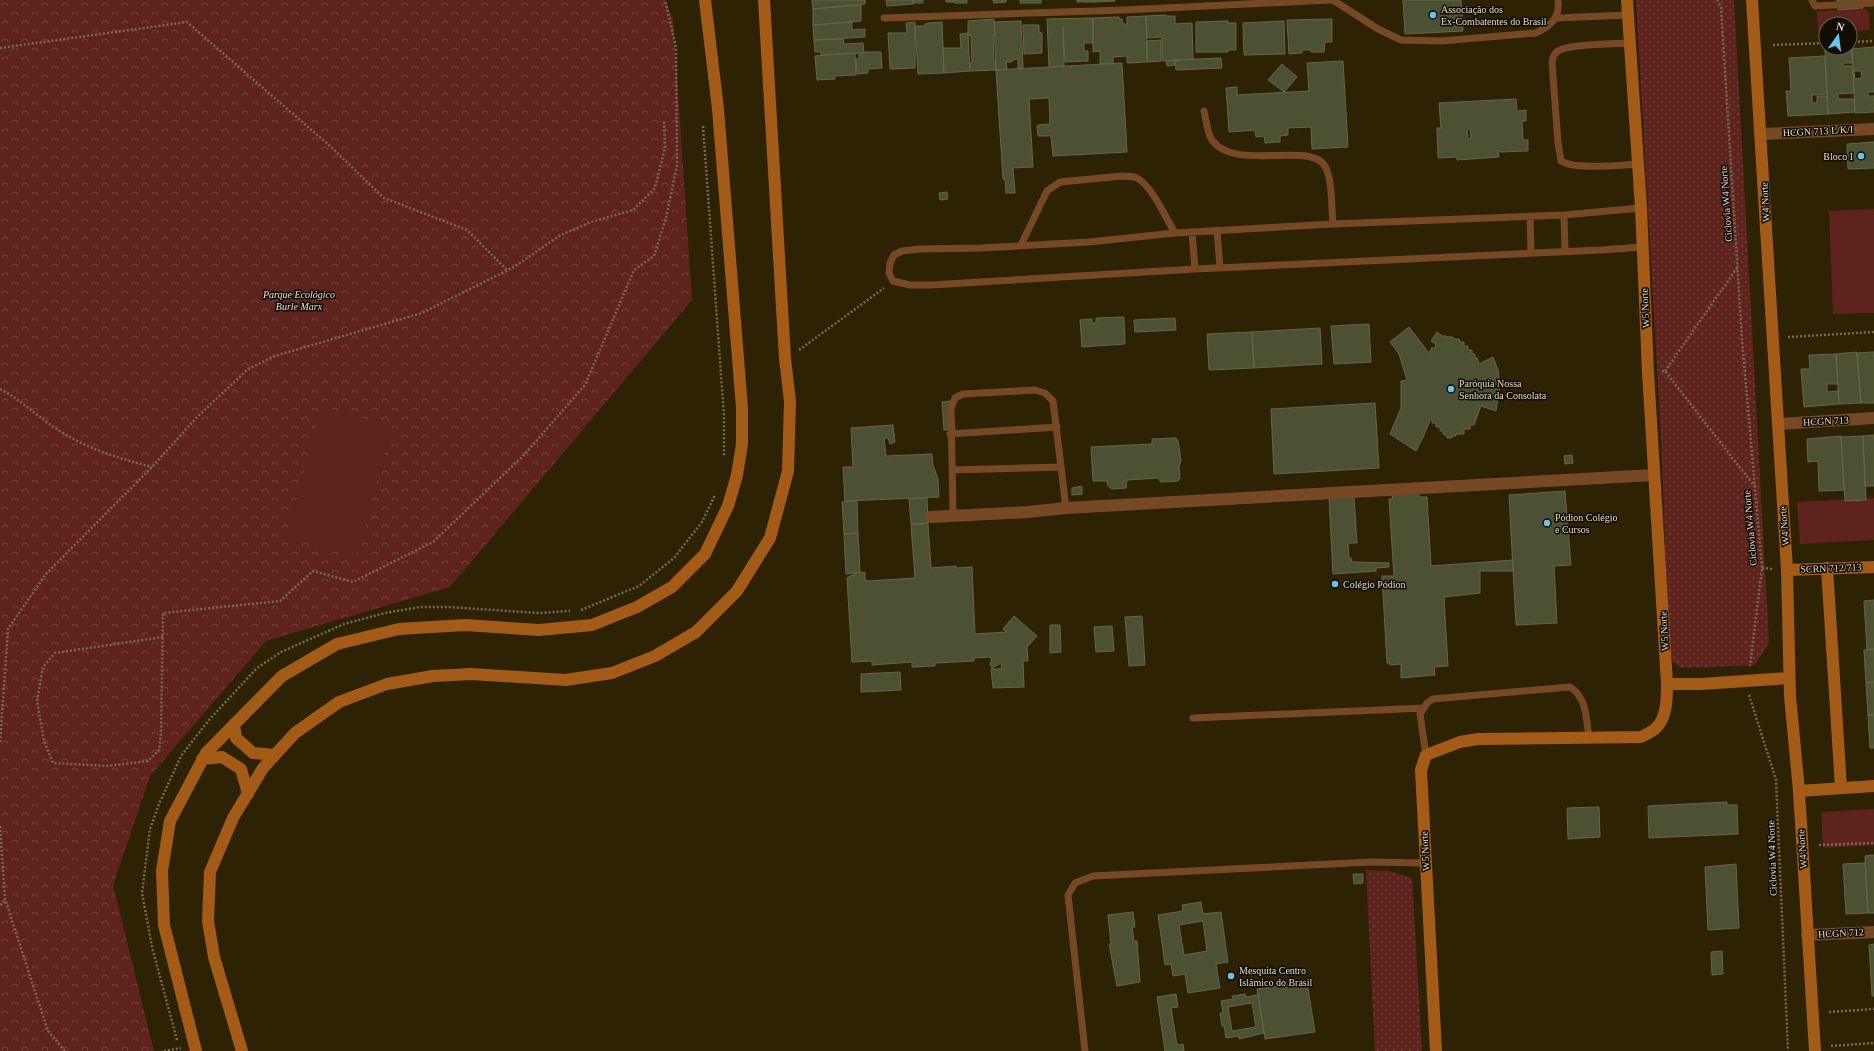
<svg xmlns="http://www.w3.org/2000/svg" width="1874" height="1051" viewBox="0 0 1874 1051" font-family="Georgia,serif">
<defs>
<pattern id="grass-dots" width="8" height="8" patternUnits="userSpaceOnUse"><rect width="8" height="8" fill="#5f231d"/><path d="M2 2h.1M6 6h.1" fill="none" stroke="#76423c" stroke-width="1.8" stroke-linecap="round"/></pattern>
<pattern id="park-crowns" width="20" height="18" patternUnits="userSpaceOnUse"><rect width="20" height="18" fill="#5f231d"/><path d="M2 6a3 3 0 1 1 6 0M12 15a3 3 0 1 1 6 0" fill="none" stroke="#76423c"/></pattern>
</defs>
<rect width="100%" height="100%" fill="#2e2205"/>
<!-- grass -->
<path fill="url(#grass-dots)" d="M1636 0H1734L1769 643 1755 665 1681 668 1672 661 1668 619 1661 437Z
M1366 870 1389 871 1412 878 1422 1051H1375Z"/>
<!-- park -->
<path fill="url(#park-crowns)" d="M0 0H665L673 19 692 300 450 587 266 641 150 776 113 885 154 1051H0Z"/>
<!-- garden -->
<path fill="#5f231d" d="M1866 9 1869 14 1870 30 1850 31V24H1826V32H1818L1817 11Z
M1874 209V313L1833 314 1829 211Z
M322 407 392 426 357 555 287 537Z
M1874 498V540L1800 544 1797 502Z
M1874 809V845L1823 848 1821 812Z"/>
<!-- building -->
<path fill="#4c5133" stroke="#636849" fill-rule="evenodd" d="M812 0H865V4L813 9Z
M886 0H913V4L887 6Z
M913 0H923V3H913Z
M946 0H954V2H946Z
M954 0H967V3H954Z
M993 0H1006V2L994 3Z
M1020 0H1041V3H1020Z
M1077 0H1096V2H1077Z
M1096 0H1115V1L1096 2Z
M1403 0H1461L1463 31 1405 34Z
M1837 0H1862L1863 8 1838 10Z
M861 5V21L813 25V9Z
M1166 15V16H1175V24L1192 23 1193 59 1162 61V37L1147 38 1146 16Z
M1146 16 1147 62 1127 63V56L1113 57V64H1100V51L1093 52V18L1119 17V19H1122L1123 24H1127V17Z
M1093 18V43H1084V51H1088V61L1065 62 1063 27 1064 66 1049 67 1047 19Z
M994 19 995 35H993L994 62H996V70L970 71V63H972L971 35 968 36V21Z
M1332 19V42H1325L1324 52H1311V50H1302V53L1289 54 1287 20Z
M1021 21 1023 68H1018V59L1012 60V62H1006L1007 69 996 70 994 22Z
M1228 21V23H1236V50H1228V52H1196V22Z
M1284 21 1285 54 1244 55 1243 23Z
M852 22V30L865 29V37L814 40 813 25Z
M915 22V68L890 69 888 33H907L906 23Z
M942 22 944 73 918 74 915 26H925V24L929 23Z
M1023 25H1039V32L1042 33V53L1024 54Z
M968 33 970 71 944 73 943 48H961L960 34Z
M843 39 844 44 863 43 864 53 821 55V52H815L814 40Z
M1161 40V61L1147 62V41Z
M1874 47V92H1868V96H1874V112L1855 113 1852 49ZM1854 71H1861L1862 78 1855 79Z
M1852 48V63H1843V66H1853L1854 93 1838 94V99H1854L1855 112 1828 114 1825 50Z
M866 52H881L882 68 868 69V73L857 74 856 59H859V54Z
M853 53 855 54 856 75 835 76V79L817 80 815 56Z
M1825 56 1827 94 1812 95V103H1817V96H1827L1828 114 1788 116 1786 91H1791L1789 58Z
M1221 58 1222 68 1176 70 1175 60Z
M1175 60V65L1167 66 1166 61Z
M1343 61 1348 147 1312 149 1311 127 1288 128V135L1280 136V142L1265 143 1264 136 1256 137 1255 130 1229 132 1226 88 1237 87V95L1309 91 1307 63Z
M1122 63 1127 152 1053 156 1051 136H1038L1037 127 1038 125 1050 124 1049 98 1029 99 1033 167 1013 168 1015 193H1006L1005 179H1003L996 70Z
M1282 64 1297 77 1284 92 1268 80Z
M1516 99 1517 111 1526 110V121H1522L1523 140H1528V151L1500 152 1498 150 1499 157 1457 160V157L1438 158 1437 128H1441L1439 103ZM1467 129H1470L1471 139H1468Z
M1874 142V168L1848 169 1847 144Z
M947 192 948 199 940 200 939 193Z
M1124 317 1125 344 1082 347 1080 320 1092 319V323H1096V318Z
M1175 318 1176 330 1135 332 1134 320Z
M1369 324 1371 362 1334 364 1331 326Z
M1409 327 1428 352H1431V348H1435L1436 344 1431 341 1437 332 1442 336H1446V337H1453V339H1459L1460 342H1464V346H1468V350H1472V354H1475V358H1477L1479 364 1493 357 1498 370 1500 385 1496 411 1481 406 1474 425H1470V429H1464V434H1456V436H1452V438H1447V436L1443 434V431H1440V427H1436V423H1432V419L1430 420 1424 435 1416 451 1390 434 1401 408V381L1407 380 1399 354 1390 342Z
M1320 328 1322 364 1254 368 1252 332Z
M1252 332 1254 368 1209 370 1207 334Z
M1857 352 1861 403 1839 404 1836 354Z
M1873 352H1874V403H1861L1857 353Z
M1836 354 1838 384H1827V392L1838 391 1839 404 1804 407 1801 369H1810L1809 355Z
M952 401 955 429 944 430 942 402Z
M1375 403 1379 468 1274 474 1271 409Z
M893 425 895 442 890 444 888 438H884L886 456 932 454 933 465 938 479 939 497 845 501 843 467H853L851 428Z
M1874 435V486H1865L1863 436Z
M1841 436 1844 490 1819 491 1818 461 1808 462 1807 439Z
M1863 436 1866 500 1845 501 1841 437Z
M1176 438 1178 441 1181 460 1179 467 1180 478 1178 481 1161 482 1158 478 1127 480 1126 488 1112 489 1108 486 1107 481H1093L1091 447 1152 444V439Z
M1572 455 1573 463 1565 464 1564 456Z
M1082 486V494L1072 495V488Z
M1565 491 1571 565 1554 566 1557 623 1516 625 1509 495Z
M1419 493V497H1427L1431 566 1513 560V571H1480V593L1444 597 1448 666 1434 667 1435 675 1401 678V664L1390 665V663H1387L1382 576H1394L1389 499H1393L1392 494Z
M1354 497 1357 543H1348L1349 558H1351L1352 562 1389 563V567L1376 568V571L1333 574 1329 498Z
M927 498 928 523 911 524 909 499Z
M855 501 857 502 858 533 844 534 842 502Z
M928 523 931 568 956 566V568L972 567 975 634 1007 632 1003 629 1014 616 1037 636 1027 647 1028 661H1023L1024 687 993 688 991 669H1002L1001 663 992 668 990 665 992 658H990V657L974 658V661L935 663V666L912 667V662L872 665V661L852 662 847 578 852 575 854 576V573L865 572V580L868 581 915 578 911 525Z
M858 533 860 572 846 574 844 534Z
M1874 600V649L1867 650 1864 601Z
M1142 616 1145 665 1129 666 1125 617Z
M1050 625H1060L1061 652 1050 653Z
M1112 626 1114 651 1096 652 1094 627Z
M1874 649V682L1866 683 1864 650Z
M900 672 901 690 861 692V674Z
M1874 682V715H1868L1866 683Z
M1868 715H1874V748H1870Z
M1727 802V805H1737L1738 834 1649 838 1648 806Z
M1599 807 1600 837 1568 839 1567 808Z
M1874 855V913H1868L1865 856Z
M1865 863 1868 913 1846 914 1843 864Z
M1736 864 1739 928 1708 930 1705 867Z
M1353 874H1363V883L1354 884Z
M1201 902 1203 914 1221 912 1228 962 1216 964 1220 988 1188 993 1185 974 1173 976 1171 964 1165 965 1158 915 1183 911 1182 905ZM1203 921 1207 951 1184 955 1179 925Z
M1133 912 1135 927H1132L1134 941H1137L1140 982 1117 986 1109 944H1111L1108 915Z
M1874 944V996H1872L1869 945Z
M1722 951 1723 974 1712 975 1711 952Z
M1307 982 1315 1032 1265 1039 1257 989Z
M1176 994 1178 1007 1171 1008 1177 1045 1183 1044 1184 1051H1165L1157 997Z
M1245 994 1246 997 1258 995 1264 1033 1239 1039V1036L1226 1038 1224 1026H1222L1220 1013H1223L1221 1001 1233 999 1232 996ZM1252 1003 1256 1027 1232 1031 1228 1007Z"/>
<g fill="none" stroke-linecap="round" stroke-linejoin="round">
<!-- path -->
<path stroke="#756b53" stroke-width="2.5" stroke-dasharray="2 2" stroke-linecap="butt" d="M1717 0 1721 7 1742 340 1762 568 1750 666
M1850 42 1874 41
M1773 45 1826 43
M0 48 187 22 330 146 384 198 467 230 507 270
M703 126 724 416V456
M1788 337 1874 332
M799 350 884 288
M1662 371H1665L1755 487
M1665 371 1737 268
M0 389C23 401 41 420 63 433 93 451 119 458 152 467
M1762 568 1773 569
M581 610 639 586 674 558 702 522 715 495
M163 637 55 653 43 667 37 701 44 741 53 763 108 766 148 761 159 750 161 733 163 613 280 601 313 571 353 582 433 542 522 457 585 385 634 270 654 256 666 218 677 165 676 47 665 0
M1749 695 1776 780 1788 1051
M0 742 8 629 46 574 152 467 197 417 248 369 275 356 422 313 514 267 559 236 591 222 633 210 655 188 665 148 664 120
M0 826 5 899 48 1031 65 1051
M1819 845 1874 843
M0 905 5 900
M1829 1012 1874 1009
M177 1040 152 947 142 893 150 829 159 804 181 756 209 720 257 668 281 652 344 624 385 613 420 607H448L539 613 570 611
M1831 1046 1874 1043
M164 1051 181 1048"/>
<!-- lane -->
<path stroke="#764924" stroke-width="7" d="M1333 0 1378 29 1401 40 1441 41 1536 33C1551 26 1560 18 1558 0
M1812 0 1815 6 1874 3
M884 18 1124 10 1330 0
M1557 18 1628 15
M1630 43C1615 44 1568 44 1558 51 1554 53 1553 57 1552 62L1558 143 1561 161C1575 170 1620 165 1638 164
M1204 111C1206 119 1207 133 1212 140 1235 173 1314 139 1326 168 1333 185 1331 206 1333 224
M1641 208 1564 215 1333 224 1175 233 1089 242 981 248 919 249 902 251 894 255 890 263 889 273 893 281 910 285H931L1195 269 1601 250 1642 247
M1564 215 1565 251
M1530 216 1531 253
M1217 230 1220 268
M1192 232 1195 269
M1021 245 1047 191 1060 182 1122 176C1127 176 1133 176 1137 178 1152 186 1166 218 1175 233
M950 434 1057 427
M952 470 1061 467
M953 515 951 408 955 398 963 394 1035 390 1045 393 1053 401 1066 508
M1193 718 1424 708
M1426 755 1420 714 1427 703 1433 699 1570 687C1587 697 1586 720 1589 737
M1085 1051 1068 895 1075 883 1093 876 1371 862 1425 863"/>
<!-- street -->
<path stroke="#764924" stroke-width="12" d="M1761 134 1874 129
M1778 424 1874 418
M931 517 1028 512 1066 508 1654 475
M1807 935 1874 932"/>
<!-- secondary -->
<path stroke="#a35b17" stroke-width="12" d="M1752 0 1787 570 1790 696 1799 791 1815 1051
M1827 568 1841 788
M1787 570 1874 567
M1667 684H1701L1789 678
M234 724 236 738 253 753 275 755
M202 759 222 757 241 769 248 794
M1799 791 1874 786
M196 1051 164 925 162 871 170 821 206 753 282 676 337 644 399 629 465 625 539 630 592 625 637 607 672 587 705 554 728 506 737 475 742 444V408L718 109 705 0
M242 1051 214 957 208 921 210 872 233 818 263 768 295 733 339 702 387 684 433 676 471 674 565 680 612 673 655 656 696 632 737 591 770 538 788 471 790 401 785 359 764 0
M1436 1051 1421 770 1426 755 1460 742 1478 739 1641 737C1645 735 1651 732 1655 729 1667 719 1667 698 1667 684L1648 372 1641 208 1627 0"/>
</g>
<!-- markers -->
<g fill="#69c3f1" stroke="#120d03" stroke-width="1.5">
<circle cx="1433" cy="15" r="4"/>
<circle cx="1861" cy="156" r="4"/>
<circle cx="1451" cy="389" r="4"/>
<circle cx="1547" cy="523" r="4"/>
<circle cx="1335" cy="584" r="4"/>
<circle cx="1231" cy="976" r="4"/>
</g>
<g text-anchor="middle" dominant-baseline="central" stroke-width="3" stroke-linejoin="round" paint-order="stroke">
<!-- poi labels -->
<g font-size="10" fill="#e0d8c8" stroke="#120d03" text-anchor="start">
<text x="1441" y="9">Associação dos<tspan x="1441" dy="12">Ex-Combatentes do Brasil</tspan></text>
<text x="1853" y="156" text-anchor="end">Bloco I</text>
<text x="1459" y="383">Paróquia Nossa<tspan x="1459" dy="12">Senhora da Consolata</tspan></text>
<text x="1555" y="517">Pódion Colégio<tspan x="1555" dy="12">e Cursos</tspan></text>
<text x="1343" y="584">Colégio Pódion</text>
<text x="1239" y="970">Mesquita Centro<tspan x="1239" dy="12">Islâmico do Brasil</tspan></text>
</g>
<!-- street labels -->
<g font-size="10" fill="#e0d8c8" stroke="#120d03">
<text transform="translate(1818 131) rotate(-3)">HCGN 713 L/K/I</text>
<text transform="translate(1765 202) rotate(-93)">W4 Norte</text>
<text transform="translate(1726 204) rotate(-94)">Ciclovia W4 Norte</text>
<text transform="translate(1645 308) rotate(-93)">W5 Norte</text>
<text transform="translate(1826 421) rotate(-3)">HCGN 713</text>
<text transform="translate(1784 526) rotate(-94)">W4 Norte</text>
<text transform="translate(1750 528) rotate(-95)">Ciclovia W4 Norte</text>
<text transform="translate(1831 568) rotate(-2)">SCRN 712/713</text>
<text transform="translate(1664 631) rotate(-93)">W5 Norte</text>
<text transform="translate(1802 849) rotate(-94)">W4 Norte</text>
<text transform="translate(1425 851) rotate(-93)">W5 Norte</text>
<text transform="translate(1772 858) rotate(-92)">Ciclovia W4 Norte</text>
<text transform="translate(1841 933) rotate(-3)">HCGN 712</text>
</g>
<!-- park labels -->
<g font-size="10" font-style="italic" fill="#f2d8d4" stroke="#120d03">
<text x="299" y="294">Parque Ecológico<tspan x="299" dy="12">Burle Marx</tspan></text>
</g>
</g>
<!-- north arrow -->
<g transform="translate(1838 36) rotate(14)"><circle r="19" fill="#120d03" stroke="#645e52"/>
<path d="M0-3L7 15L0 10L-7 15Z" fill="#69c3f1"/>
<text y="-6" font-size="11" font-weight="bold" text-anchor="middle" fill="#e0d8c8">N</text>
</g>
</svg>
